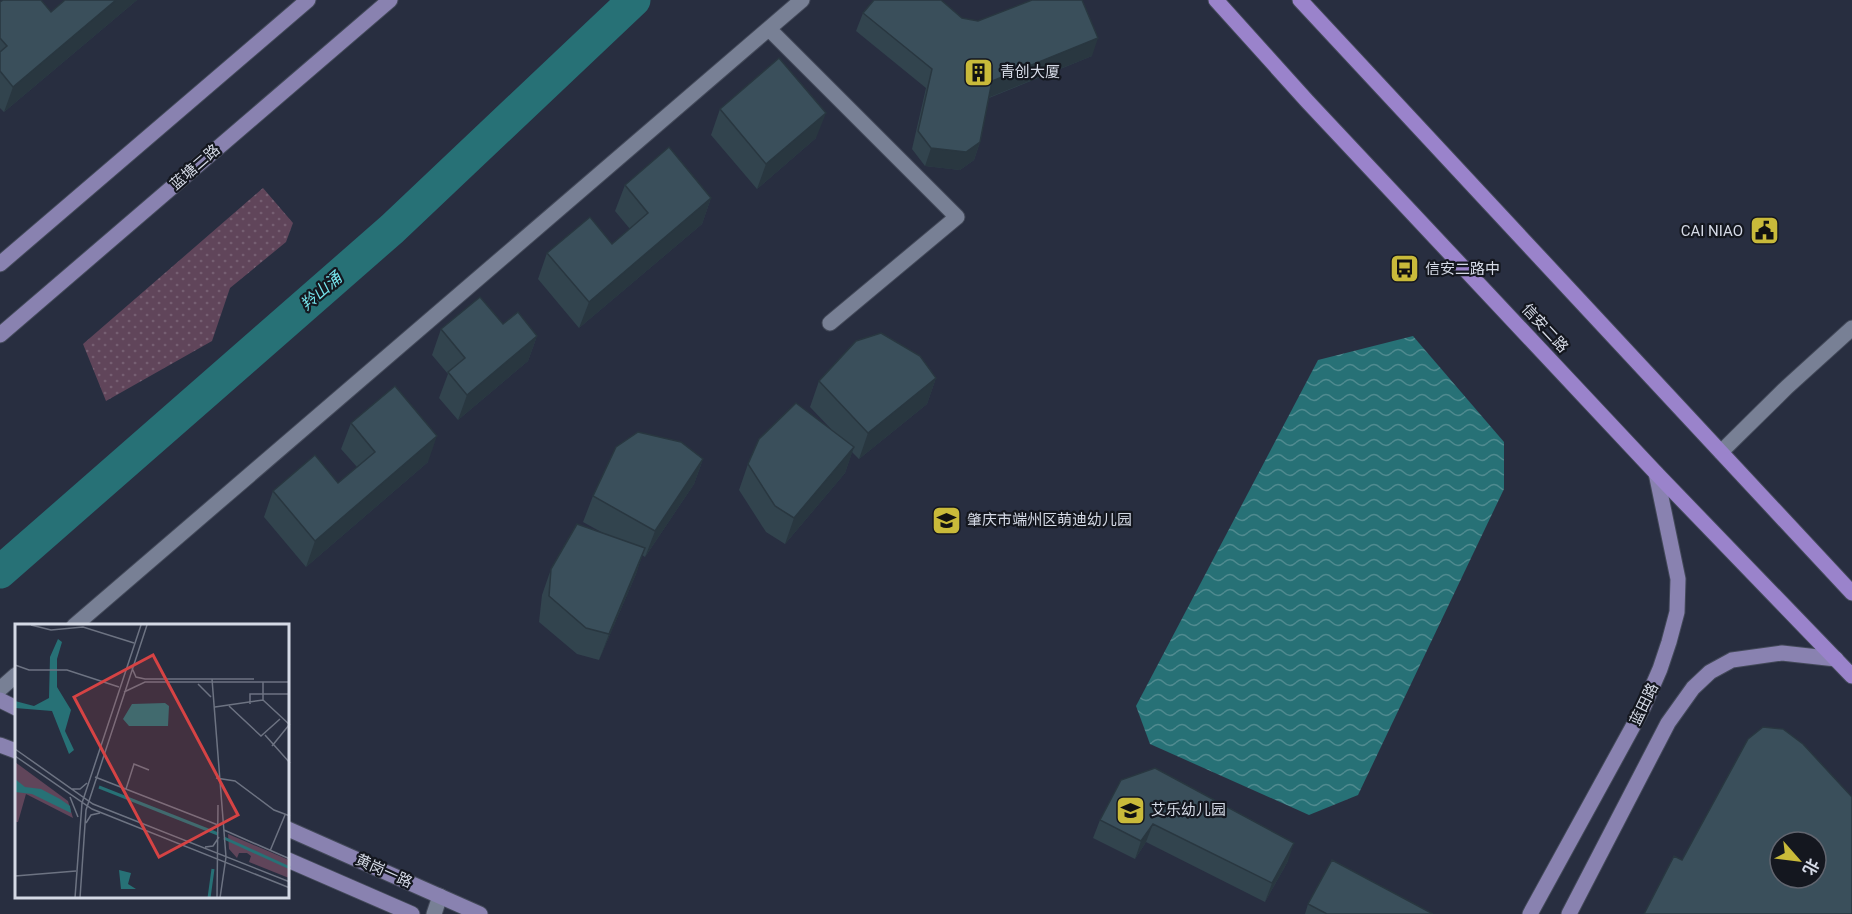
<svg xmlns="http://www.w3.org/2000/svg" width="1852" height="914" viewBox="0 0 1852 914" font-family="Roboto,'Noto Sans SC',sans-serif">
<defs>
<pattern id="grass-dots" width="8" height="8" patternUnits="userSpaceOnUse" patternTransform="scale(1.5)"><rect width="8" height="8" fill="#60455a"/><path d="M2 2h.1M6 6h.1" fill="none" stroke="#765f72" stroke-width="1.8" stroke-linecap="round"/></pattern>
<pattern id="water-waves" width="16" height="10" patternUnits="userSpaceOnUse" patternTransform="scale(1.5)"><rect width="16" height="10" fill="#277176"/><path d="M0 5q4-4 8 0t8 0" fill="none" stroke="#508b90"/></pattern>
</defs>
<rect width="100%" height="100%" fill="#282e40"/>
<!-- grass -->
<path fill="url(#grass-dots)" d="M263 188 293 223 286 242 230 288 212 341 106 401 83 344Z"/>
<!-- water -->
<path fill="url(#water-waves)" d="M1413 336 1504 442V489L1358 795 1309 815 1150 744 1136 706 1318 360Z"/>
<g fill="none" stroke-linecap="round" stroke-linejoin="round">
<!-- river -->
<path stroke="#277176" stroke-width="33" d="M0 572 392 229 634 0"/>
<defs>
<path id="minor" d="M769 29 957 217 830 323
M1721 452 1787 387 1852 328
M74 626 802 0
M0 689 16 675
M434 914 440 896"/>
<path id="secondary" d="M0 264 308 0
M0 335 390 0
M0 700 16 708
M0 745 16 751
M288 829 480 914
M288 860 412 914
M1530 914 1643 708 1660 669 1669 642 1677 612 1678 579 1656 473
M1569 914 1668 723 1693 688 1710 672 1732 660 1782 653 1836 659"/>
<path id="primary" d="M1216 0 1307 101 1656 473 1852 676
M1300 0 1852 593"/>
</defs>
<!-- minor casing -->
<use href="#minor" stroke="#434959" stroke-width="17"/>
<!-- secondary casing -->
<use href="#secondary" stroke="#434959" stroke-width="17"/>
<!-- primary casing -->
<use href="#primary" stroke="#434959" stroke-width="17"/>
<!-- minor -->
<use href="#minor" stroke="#788095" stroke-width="15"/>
<!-- secondary -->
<use href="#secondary" stroke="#8982b0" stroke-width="15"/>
<!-- primary -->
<use href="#primary" stroke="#9a83cb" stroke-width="15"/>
</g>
<!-- wall -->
<path fill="#32444e" d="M65 0H137L4 112 0 108V2L51 12Z
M863 13 962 18 978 21 1092 56 989 98 980 142 974 160 960 170 925 166 912 149 926 88 856 31Z
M720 109 816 138 757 189 711 135Z
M625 185 711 198 702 224 579 328 538 279 547 253 612 244 630 229 615 211Z
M503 324 537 336 528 361 458 420 439 398 448 374 432 355 441 329Z
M936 378 927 404 859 459 852 452 845 473 785 544 766 532 739 490 748 464 831 429 810 407 819 381Z
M351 423 428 462 306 567 264 517 273 491 338 483 357 467 341 449Z
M703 459 694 484 645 557 642 555 636 574 599 660 577 654 539 622 542 595 551 569 603 533 583 522 593 496Z
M1121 780 1288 861 1265 902 1146 842 1135 859 1093 838 1100 820Z
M1308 904 1433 914H1305Z"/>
<!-- shaded-wall -->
<path fill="#293740" d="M116 0H137L4 112 13 87Z
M1098 38 1092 56 985 99 992 81Z
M826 113 816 138 757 189 766 164Z
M980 142 974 160 960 170 925 166 931 148Z
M711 198 702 224 579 328 589 302Z
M537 336 528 361 458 420 467 395Z
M936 378 927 404 859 459 868 433Z
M437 436 428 462 306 567 315 541Z
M854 447 845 473 785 544 794 518Z
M703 459 694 484 645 557 655 531Z
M645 548 636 574 599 660 609 634Z
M1153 824 1146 842 1135 859 1141 841Z
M1294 843 1288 861 1265 902 1272 883Z"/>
<!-- building -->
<path fill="#3a4f5b" stroke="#293740" stroke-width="1.5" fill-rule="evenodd" d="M3 0H41L51 12 65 0H116L13 87 0 71V52L7 46 0 38V2Z
M874 0H941L962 18 978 21 1032 0H1082L1098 38 992 81 980 142 966 152 931 148 918 131 932 69 863 13Z
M779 58 826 113 766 164 720 109Z
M669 147 711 198 589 302 547 253 590 217 612 244 648 213 625 185Z
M480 297 503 324 518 312 537 336 467 395 448 372 465 358 441 329Z
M881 333 920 356 936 378 868 433 819 381 856 341Z
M395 386 437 436 315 541 273 491 315 455 338 483 375 452 351 423Z
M796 403 854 447 794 518 775 506 748 464 759 439Z
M638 432 681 442 703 459 655 531 593 496 616 447Z
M577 524 645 548 609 634 586 628 549 596 551 569Z
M1763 727 1783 729 1803 744 1852 797V914H1644L1674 856 1682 860 1748 739ZM1780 842H1816V878H1780Z
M1155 768 1294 843 1272 883 1153 824 1141 841 1100 820 1121 780Z
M1332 860 1433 914H1327L1308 904Z"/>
<!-- icons -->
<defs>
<symbol id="building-square" viewBox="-11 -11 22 22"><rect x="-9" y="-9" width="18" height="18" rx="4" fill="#c9ba3a" stroke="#14171f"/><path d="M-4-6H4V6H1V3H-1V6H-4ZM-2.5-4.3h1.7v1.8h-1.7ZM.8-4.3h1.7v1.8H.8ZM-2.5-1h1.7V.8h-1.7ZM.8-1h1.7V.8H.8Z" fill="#111"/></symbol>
<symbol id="civic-square" viewBox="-11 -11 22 22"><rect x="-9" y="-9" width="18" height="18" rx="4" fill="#c9ba3a" stroke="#14171f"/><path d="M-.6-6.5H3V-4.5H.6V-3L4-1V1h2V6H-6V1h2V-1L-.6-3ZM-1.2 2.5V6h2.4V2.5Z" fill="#111"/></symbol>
<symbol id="bus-square" viewBox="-11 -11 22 22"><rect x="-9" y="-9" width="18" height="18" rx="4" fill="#c9ba3a" stroke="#14171f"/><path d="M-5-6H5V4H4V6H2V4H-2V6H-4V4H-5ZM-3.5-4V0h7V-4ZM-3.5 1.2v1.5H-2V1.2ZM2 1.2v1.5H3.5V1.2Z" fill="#111"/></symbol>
<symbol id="school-square" viewBox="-11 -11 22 22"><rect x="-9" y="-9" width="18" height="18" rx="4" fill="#c9ba3a" stroke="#14171f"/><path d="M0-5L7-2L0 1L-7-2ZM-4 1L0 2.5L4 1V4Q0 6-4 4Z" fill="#111"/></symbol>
</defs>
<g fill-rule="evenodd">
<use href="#building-square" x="962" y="56" width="33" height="33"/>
<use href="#civic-square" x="1748" y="214" width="33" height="33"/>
<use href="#bus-square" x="1388" y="252" width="33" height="33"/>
<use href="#school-square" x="930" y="504" width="33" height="33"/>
<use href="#school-square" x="1114" y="794" width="33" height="33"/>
</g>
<g text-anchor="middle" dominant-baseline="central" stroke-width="4.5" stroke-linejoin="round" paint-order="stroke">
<!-- poi labels -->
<g font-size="15" fill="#d5dae6" stroke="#14171f" text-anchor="start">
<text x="1000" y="72">青创大厦</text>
<text x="1743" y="231" text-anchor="end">CAI NIAO</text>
<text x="1425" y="269">信安二路中</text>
<text x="967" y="520">肇庆市端州区萌迪幼儿园</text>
<text x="1151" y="810">艾乐幼儿园</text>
</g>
<!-- street labels -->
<g font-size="15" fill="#d5dae6" stroke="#14171f">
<text transform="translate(195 167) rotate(-41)">蓝塘二路</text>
<text transform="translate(1545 328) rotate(47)">信安二路</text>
<text transform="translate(1644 704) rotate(-64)">蓝田路</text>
<text transform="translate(384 871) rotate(24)">黄岗一路</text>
</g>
<!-- water labels -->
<g font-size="16" font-style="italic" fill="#75e3eb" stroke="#14171f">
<text transform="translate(321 291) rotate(-41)">羚山涌</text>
</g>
</g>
<!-- overview -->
<g transform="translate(15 624)">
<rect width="274" height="274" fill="#282e40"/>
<path d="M0 138 53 177 58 194 11 170 3 198H0ZM213 210 274 236V254L234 238 236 232 232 229H224L222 234 214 225Z" fill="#60455a"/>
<path d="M43 15 47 18 42 35V63L56 86 50 107 59 126 54 130 37 87 0 84V77L19 82 34 74 35 33ZM150 79 154 82 153 102H114L108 95 117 80ZM0 155 10 163 26 165 45 175 55 182 56 189 17 170 0 168ZM104 246 116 249 113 260 121 265H106Z" fill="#277176"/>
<path fill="none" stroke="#277176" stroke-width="3" d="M84 163 203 210M209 214 275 244M194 274 198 245"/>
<path fill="none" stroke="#6d7382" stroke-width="1.5" d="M16 1 36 6 68 3 119 19M0 41 14 46H52L104 63M117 44 121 53 130 55H239M197 55 211 233 205 274M248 58V76L275 101M183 60 196 73M109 68 130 58H275M235 80V70H275M214 82 246 112 265 95M200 83 248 76M250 111 275 139M257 122 274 101M0 125 78 180 275 258M0 132 77 185 275 264M80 153 203 201M201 154 220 157 259 186 275 192M56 165H65L72 159M111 165 119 140 134 146M55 173 63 193M71 199 76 191 85 189M209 206 275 235M190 223 198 222 204 213M255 227 270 191M0 252 61 247M60 274 67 179 126 1M65 274 71 186 132 1M202 274 203 181"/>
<path fill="#d64344" fill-opacity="0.15" stroke="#d64344" stroke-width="3" d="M138 31 223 191 144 233 59 73Z"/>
<rect width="274" height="274" fill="none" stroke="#d5dae6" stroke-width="3"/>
</g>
<!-- north arrow -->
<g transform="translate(1798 860) rotate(118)"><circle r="28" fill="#14171f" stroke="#61656f" stroke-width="1.5"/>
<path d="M0-4.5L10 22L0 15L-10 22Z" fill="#c9ba3a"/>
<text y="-9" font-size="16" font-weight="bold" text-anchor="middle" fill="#d5dae6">北</text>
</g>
</svg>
